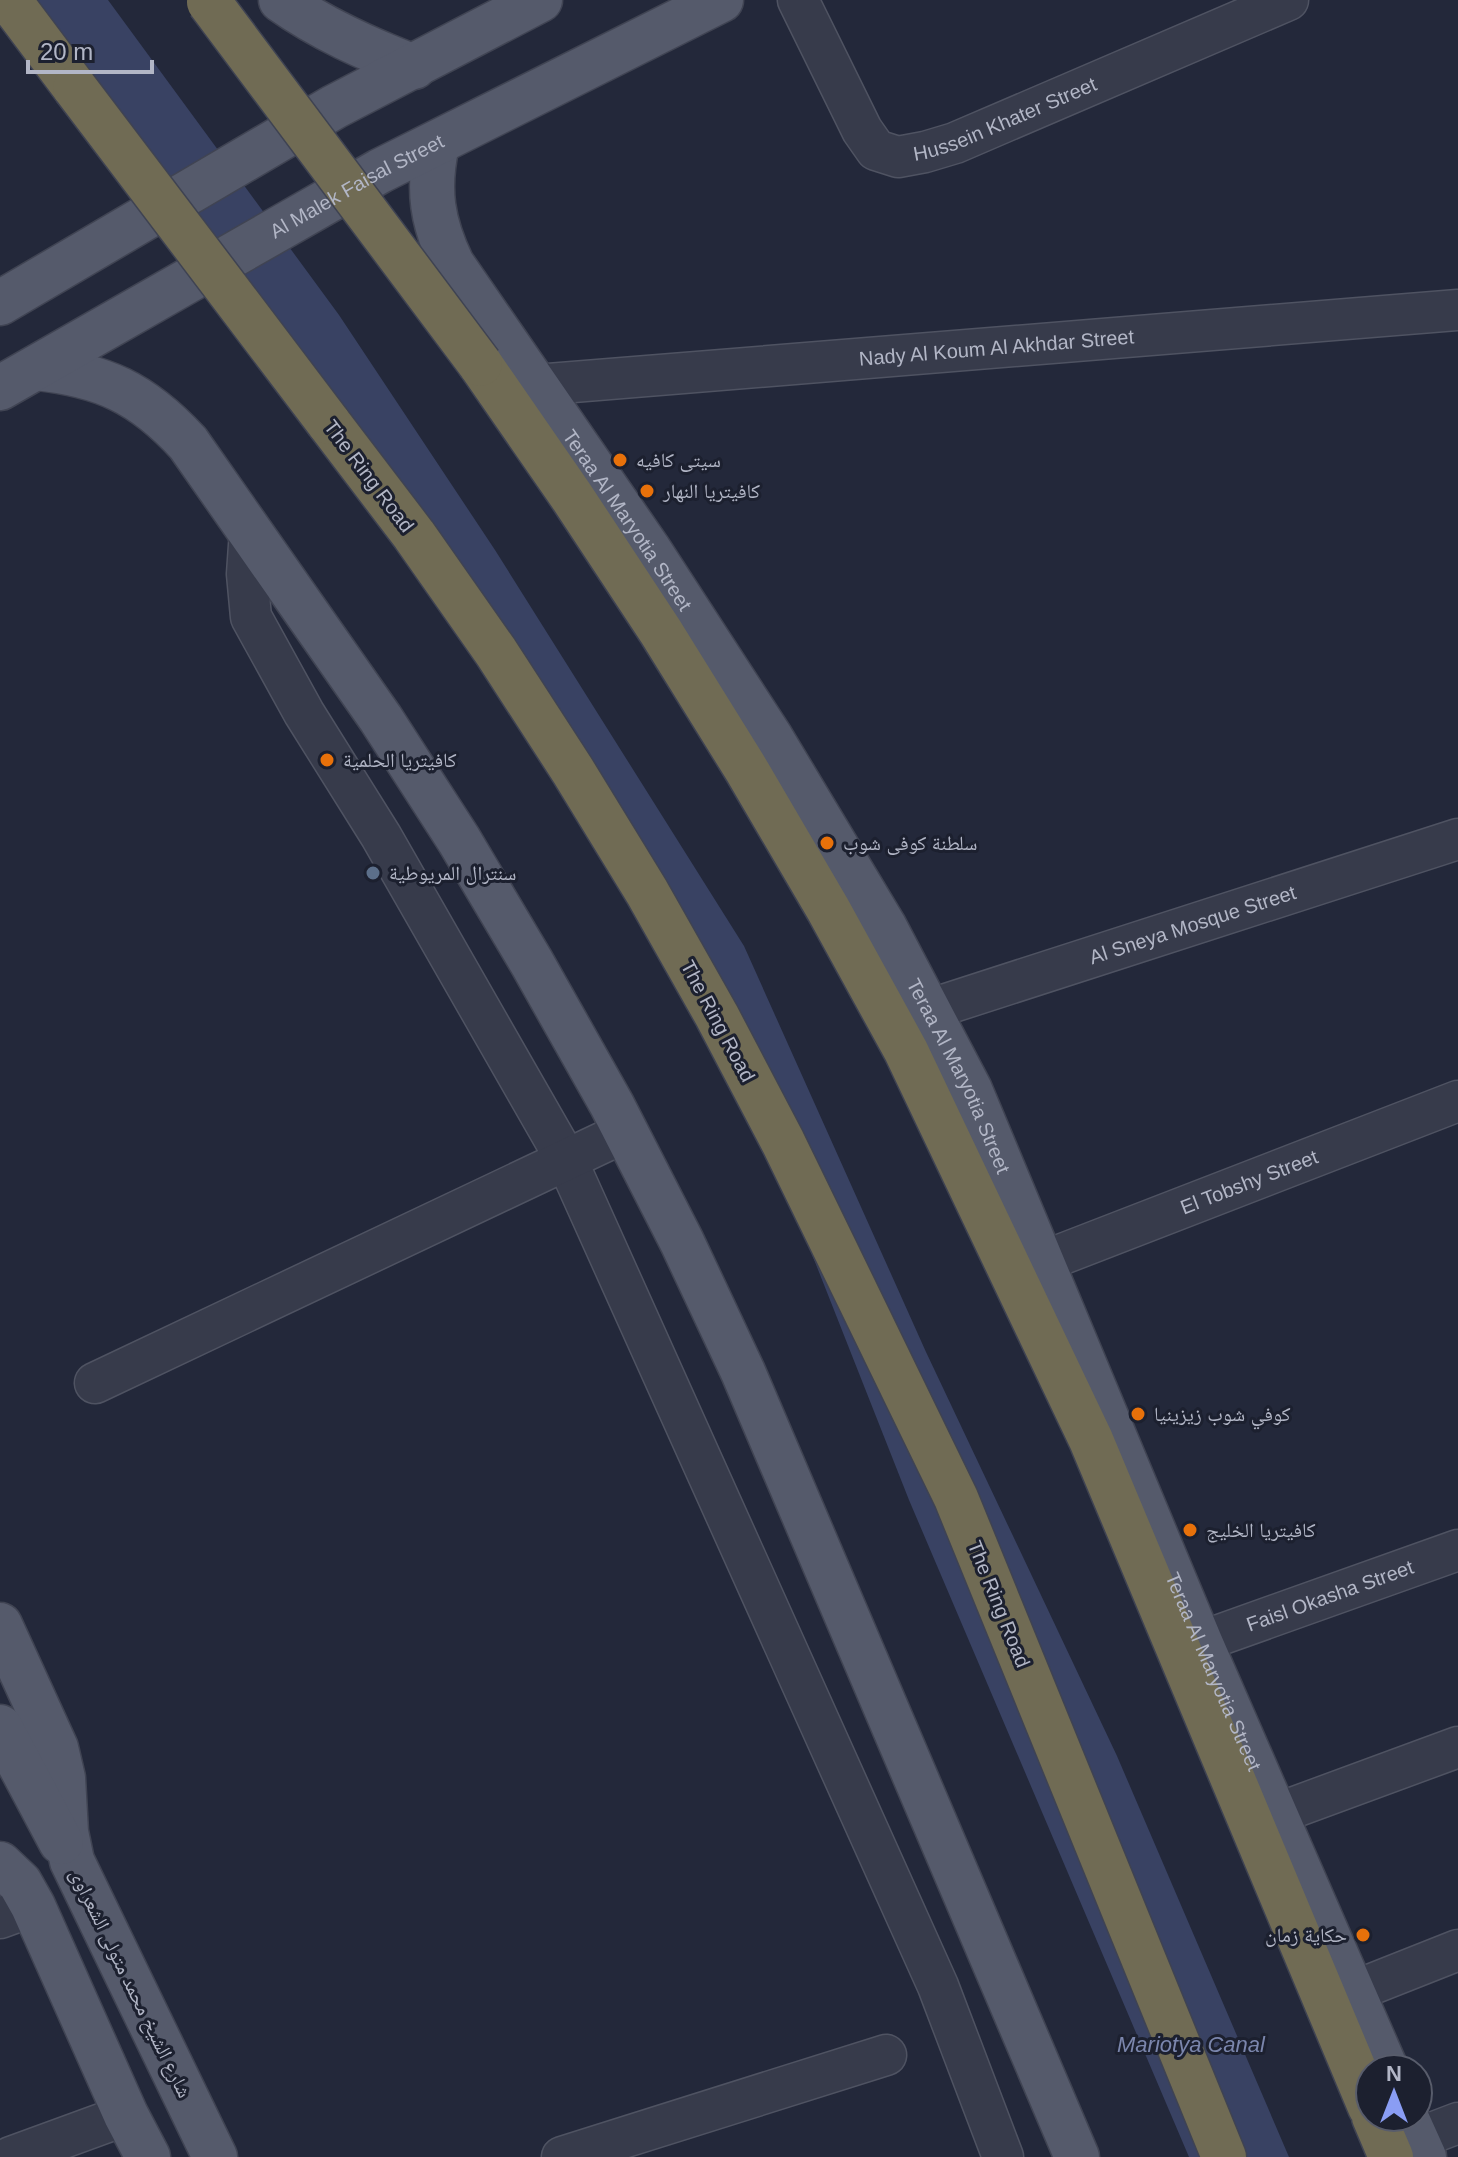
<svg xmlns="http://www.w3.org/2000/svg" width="1458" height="2157" viewBox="0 0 1458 2157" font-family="Arial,'Noto Naskh Arabic',sans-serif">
<rect width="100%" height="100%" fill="#23283a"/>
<!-- water -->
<path fill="#394263" d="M21 0H108L339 315 495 550 744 946 926 1352 1117 1756 1289 2157H1189L909 1500 787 1191 504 669Z"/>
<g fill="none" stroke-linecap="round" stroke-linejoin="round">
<defs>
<g id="minor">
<path id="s1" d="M798 0 862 130 876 150 898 157 925 152 955 143 1288 0"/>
<path id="s2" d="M536 385 1458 310"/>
<path d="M250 531 247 574 251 617 304 713 381 836 567 1161 938 1986 1003 2157"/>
<path id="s3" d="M928 1010 1458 839"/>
<path id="s4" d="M1042 1262 1458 1101"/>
<path d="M95 1383 625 1132"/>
<path id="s5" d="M1200 1642 1458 1550"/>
<path d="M1276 1814 1458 1747"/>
<path d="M0 1918 33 1906"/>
<path d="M1352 1992 1458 1950"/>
<path d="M1416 2139 1458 2123"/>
<path d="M11 2157 126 2115"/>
<path d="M562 2157 886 2055"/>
</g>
<g id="major">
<path d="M281 0C322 29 367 49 414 67"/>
<path id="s6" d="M437 144C427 190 432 222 452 264L649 550 771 738 884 926 970 1090 1200 1642 1386 2069"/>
<path d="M0 303 334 107 540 0"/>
<path d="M36 368C103 375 142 393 188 443L381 719 459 840 532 963 612 1105 682 1242 743 1372 1077 2157"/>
<path id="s7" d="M0 388 380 171 721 0"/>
<path d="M0 1625 56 1748 63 1778 66 1832 72 1861 215 2157"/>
<path d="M0 1727 61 1842"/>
<path d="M0 1864 20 1883 33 1906 126 2115 148 2157"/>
<path d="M1406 2117 1424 2157"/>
</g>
<path id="highway" d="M9 0 75 88
M480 364 572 497 661 632 746 769 828 909 906 1051 1091 1440 1370 2107
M328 422 414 535 496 652 573 771 647 892 717 1016 783 1142 956 1498 1224 2157
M1374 2117 1391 2157"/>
</defs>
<!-- minor casing -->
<use href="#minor" stroke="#4f5362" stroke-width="43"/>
<!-- major casing -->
<use href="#major" stroke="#404453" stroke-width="47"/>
<!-- highway casing -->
<use href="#highway" stroke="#3f4352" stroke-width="47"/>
<!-- minor -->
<use href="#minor" stroke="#373b4b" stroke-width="40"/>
<!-- major -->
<use href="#major" stroke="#555a6b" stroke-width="44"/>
<!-- highway -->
<use href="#highway" stroke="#706b54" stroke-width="44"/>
<defs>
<path id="highway-bridge" d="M209 2 480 364
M75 88 328 422"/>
</defs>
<!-- highway-bridge casing -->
<use href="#highway-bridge" stroke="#3f4352" stroke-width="47" stroke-linecap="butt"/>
<!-- highway-bridge -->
<use href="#highway-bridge" stroke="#706b54" stroke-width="44"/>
</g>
<!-- markers -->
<g fill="#e8710a" stroke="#1c202f" stroke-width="3">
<circle cx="620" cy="460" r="8"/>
<circle cx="647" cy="491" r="8"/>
<circle cx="327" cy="760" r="8"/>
<circle cx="827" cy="843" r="8"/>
<circle cx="1138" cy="1414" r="8"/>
<circle cx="1190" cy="1530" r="8"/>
<circle cx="1363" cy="1935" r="8"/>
</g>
<circle fill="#5c6f8a" stroke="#1c202f" stroke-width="3" cx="373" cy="873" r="8"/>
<g text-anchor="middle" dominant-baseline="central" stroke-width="6" stroke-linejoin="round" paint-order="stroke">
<!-- street labels -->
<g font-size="20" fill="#b2b6c6" stroke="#1c202f">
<text stroke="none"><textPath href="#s1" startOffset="306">Hussein Khater Street</textPath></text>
<text stroke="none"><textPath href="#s7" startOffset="410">Al Malek Faisal Street</textPath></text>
<text stroke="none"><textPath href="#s2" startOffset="462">Nady Al Koum Al Akhdar Street</textPath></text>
<text transform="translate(369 476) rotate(53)">The Ring Road</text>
<text stroke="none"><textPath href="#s6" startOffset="434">Teraa Al Maryotia Street</textPath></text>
<text stroke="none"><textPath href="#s3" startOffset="278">Al Sneya Mosque Street</textPath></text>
<text transform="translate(718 1021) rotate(62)">The Ring Road</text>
<text stroke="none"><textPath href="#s6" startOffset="1082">Teraa Al Maryotia Street</textPath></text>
<text stroke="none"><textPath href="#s4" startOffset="222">El Tobshy Street</textPath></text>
<text stroke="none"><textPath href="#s5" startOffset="138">Faisl Okasha Street</textPath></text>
<text transform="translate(999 1604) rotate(68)">The Ring Road</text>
<text stroke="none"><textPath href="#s6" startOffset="1730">Teraa Al Maryotia Street</textPath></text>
<text transform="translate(131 1983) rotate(64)">شارع الشيخ محمد متولى الشعراوى</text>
</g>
<!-- poi labels -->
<g font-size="20" fill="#b2b6c6" stroke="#1c202f" text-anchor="start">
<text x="636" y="460">سيتى كافيه</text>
<text x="663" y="491">كافيتريا النهار</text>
<text x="343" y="760">كافيتريا الحلمية</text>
<text x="843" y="843">سلطنة كوفى شوب</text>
<text x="389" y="873">سنترال المريوطية</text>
<text x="1154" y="1414">كوفي شوب زيزينيا</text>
<text x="1206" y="1530">كافيتريا الخليج</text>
<text x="1347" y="1935" text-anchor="end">حكاية زمان</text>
</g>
<!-- water labels -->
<g font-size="22" font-style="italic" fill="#7b86ad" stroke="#1c202f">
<text x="1191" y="2044">Mariotya Canal</text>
</g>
</g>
<!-- north arrow -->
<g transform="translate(1394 2093)"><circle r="38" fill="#1c202f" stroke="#585c6b" stroke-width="2"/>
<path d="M0-6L14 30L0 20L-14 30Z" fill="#8a9df4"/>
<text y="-12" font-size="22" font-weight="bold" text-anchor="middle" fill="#b2b6c6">N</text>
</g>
<!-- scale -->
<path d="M28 60v12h124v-12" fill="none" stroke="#b2b6c6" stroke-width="4"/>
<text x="40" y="60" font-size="24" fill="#b2b6c6" stroke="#1c202f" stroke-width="6" paint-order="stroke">20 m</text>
</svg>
